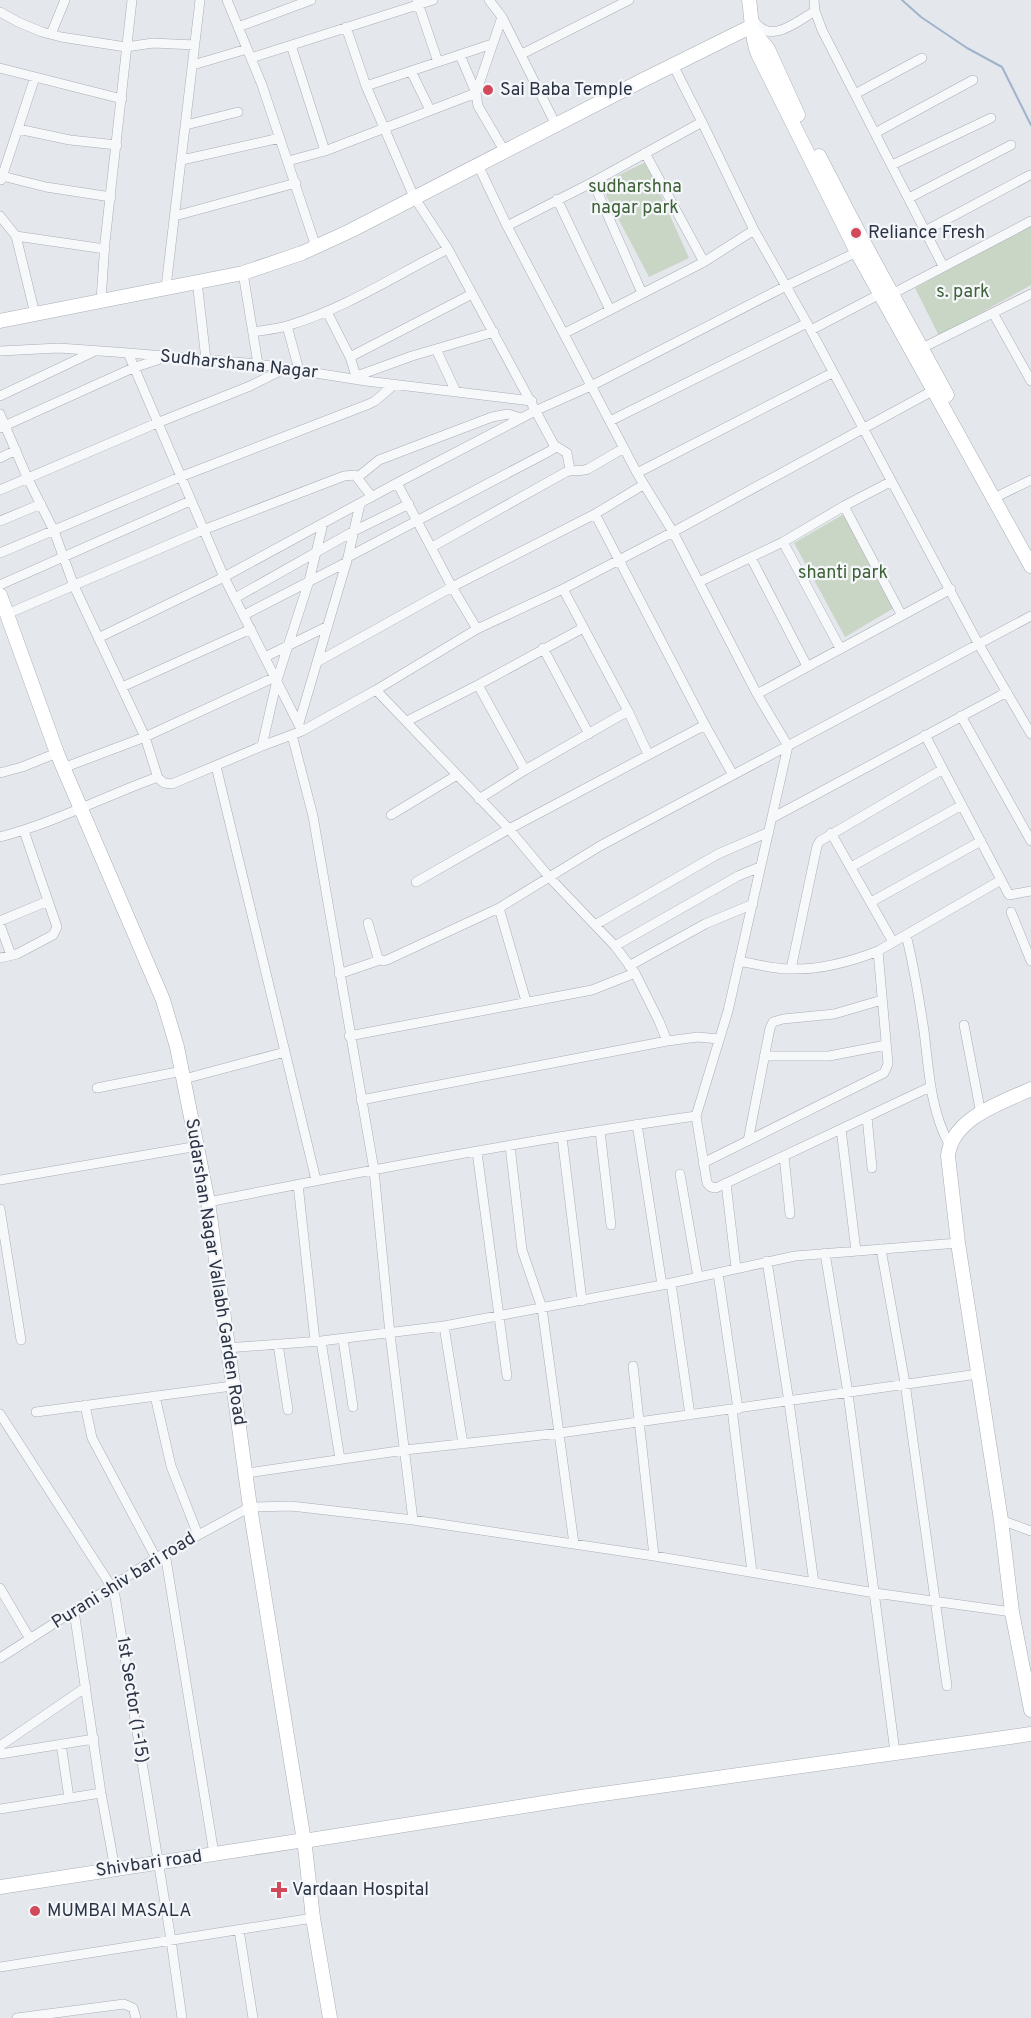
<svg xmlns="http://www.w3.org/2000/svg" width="1031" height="2018" viewBox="0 0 1031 2018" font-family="Overpass,sans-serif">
<rect width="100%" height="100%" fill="#e4e7ec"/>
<!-- green -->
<path fill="#c9d6c5" d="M646 162 689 258 649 277 600 184Z
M1031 225V285L939 336 915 288Z
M844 514 894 608 845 637 794 543Z"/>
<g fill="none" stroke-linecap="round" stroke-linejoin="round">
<!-- stream -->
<path stroke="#9fb4cc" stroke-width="2" d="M902 0 921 17 967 48 1002 67 1031 125"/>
<defs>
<path id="street" d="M227 0 262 85 316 247
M417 0 438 62
M489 0 502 17 556 125
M814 0 815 11 822 30 943 266
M0 12 18 22 42 32 61 37 126 47 153 43 195 45
M502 17 476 93 478 106 505 152
M753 19C769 46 795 23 815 11
M238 27 311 0
M346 27 366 86 414 197 448 249 554 445 553 449 548 452 348 557
M51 34 65 0
M291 45 325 151
M522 54 629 0
M251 58 433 0
M193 65 247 49
M673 65 702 122 754 230 807 323 978 643 1031 734
M0 68 122 99
M411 71 430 110
M366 86 492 44
M855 94 922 58
M186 125 238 112
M18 129 70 140 117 145
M875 133 973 80
M645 153 704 262
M182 160 280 138
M288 161 325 151 476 93 460 55
M478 165 507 226 637 473 673 532 757 694 788 746 728 1011 696 1116 707 1183 711 1187 716 1188 930 1087
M892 165 991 118
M2 176 46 187 111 197
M1 180 35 77
M593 182 642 293
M909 198 1011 145
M557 199 610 310
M0 216 16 236 35 314
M175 216 296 183
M507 226 593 182 702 122
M925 231 1030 175
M16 236 105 249
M243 273 258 364
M197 281 206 360
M166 287 200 0
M892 294 1031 221
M101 300 105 242 132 0
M327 312 350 357 356 376
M993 313 1031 381
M287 326 299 370
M811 330 880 294
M253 332C265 330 278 329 290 325 346 308 396 275 448 249
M565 333 704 262 754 230
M436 349 456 392
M918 350 1031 294
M0 351 59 348 128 353 224 577 302 731
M128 353 258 364 366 381 532 401
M350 357 472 294
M354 377 412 356 494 332
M0 396 93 352
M0 414 27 477 54 531 74 586 145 737 158 778
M610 421 807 323
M0 428 133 368 160 359
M554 445 567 453 570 470
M0 458 16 450
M637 473 832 373
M358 477 379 460 492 417 508 414 521 418
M397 483 452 587 477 629
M0 490 157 423 250 386 286 368
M994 498 1031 480
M844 506 901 614
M595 514 643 485
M0 521 41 504
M783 542 840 648
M432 547 566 472C574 469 580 472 588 469L624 448
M0 553 180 477 369 404 375 401 395 384
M751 558 807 666
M699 582 783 542 844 506 890 482
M0 585 190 501
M563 589 628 711 648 754
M235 598 354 531 409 504
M7 614 203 530 344 476 355 475 372 497
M244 615 347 562
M98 638 224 577 397 483 537 410 591 386 786 286 857 252
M543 648 589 734
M265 657 328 626
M317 662 452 587 595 514 705 725 733 775
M478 685 525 770
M122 687 251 629
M376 690 477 629 563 589 673 532 934 390
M757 694 951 589
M961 716 1031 841
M407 721 478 685 583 628
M299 723 348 557 360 504
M292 735 313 816 374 1170 390 1334 413 1520
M925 735 1009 895 1031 891
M262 746 277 680 309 581 323 524
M216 766 316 1180
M63 768 145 737 275 677
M0 773 22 767 57 753
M479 799 525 770 628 711
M391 815 457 775
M772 818 1007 692
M831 833 893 942
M0 837C54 823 103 797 155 778H158L164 783 172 784 262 746 302 731 376 690 509 829 550 878 615 946 635 973 659 1021 667 1041
M851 867 962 805
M416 882 509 829 705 725
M871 902 981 841
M499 908 526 1001
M1011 912 1031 961
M0 921 48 901
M368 923 378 958 383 961 387 960 499 908 600 846 1031 616
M0 925 11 955
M595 925 718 854 769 832
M906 935C914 966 919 998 924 1031 929 1070 930 1109 949 1144
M615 946 738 876 760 867
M0 958 17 954 53 935 57 927 24 831
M739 961C756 964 773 969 790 969 820 970 850 962 878 951L1001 880
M629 966 705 924 753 904
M791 969 817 846 820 841 943 769
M339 974 380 960
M964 1025 981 1114
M349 1036 592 990 635 973
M764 1056H829L886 1045
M184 1079 285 1052
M97 1088 182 1071
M361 1100 667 1041 698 1037 719 1039
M867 1117 872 1168
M637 1124 662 1285
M841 1129 856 1251
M600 1131 611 1225
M562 1137 582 1301
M748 1141 770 1028 773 1022 783 1019 834 1014 882 1000
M510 1146 522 1250 542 1308 574 1544
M477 1152 507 1376
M784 1156 790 1214
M703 1163 884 1073 888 1064 878 951
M680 1174 698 1277
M0 1180 198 1146
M726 1183 736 1268
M298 1184 315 1341
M208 1202C370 1170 532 1139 696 1116
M0 1209 21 1340
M881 1249 905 1383 947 1686
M825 1253 848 1393 895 1752
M767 1261 789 1402 814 1583
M718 1273 738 1409
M671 1283 690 1415
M444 1326 463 1444
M343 1339 353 1407
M321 1341 340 1459
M278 1344 288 1410
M227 1348 321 1341 444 1326 662 1285 795 1256 958 1243
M633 1366 654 1556
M155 1396 171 1466 198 1535
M85 1405 92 1438 156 1558
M732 1409 752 1572
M36 1412 232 1386
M0 1414 111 1586 115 1596 171 1940 182 2018
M247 1473 405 1450 560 1433 978 1374
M1001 1520 1031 1531
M165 1553 214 1854
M0 1588 30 1639
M74 1611 101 1793 115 1869
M0 1658 156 1558 250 1507 291 1506 413 1520 654 1556 875 1593 1012 1612
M61 1744 69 1798
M0 1746 86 1687
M0 1754 94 1739
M0 1809 101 1793
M239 1930 253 2018
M0 1967 313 1918
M17 2018 124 2004 133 2008 136 2018"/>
<path id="secondary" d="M749 0C752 18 751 38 758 54L857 252 1031 566
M754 32 768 49 798 115
M819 156 863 241 947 395
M0 321 243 273 302 253 350 231 643 80 752 26
M0 595 57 753 163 1000 177 1047 208 1202 250 1507 303 1835
M1031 1089C1001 1103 952 1118 948 1156L958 1243 1001 1520 1012 1612 1031 1710
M310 1840 581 1797 1031 1734
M305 1847 313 1918 330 2018
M0 1887 298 1841"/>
</defs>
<!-- street casing -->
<use href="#street" stroke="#a9aeb7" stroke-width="10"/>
<!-- secondary casing -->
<use href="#secondary" stroke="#a9aeb7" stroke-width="15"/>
<!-- street -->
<use href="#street" stroke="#f7f8fa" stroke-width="9"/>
<!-- secondary -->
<use href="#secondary" stroke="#fff" stroke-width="14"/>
</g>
<!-- markers -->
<g fill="#d1495b" stroke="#f4f6f9" stroke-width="2">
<circle cx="488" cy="90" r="6"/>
<circle cx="856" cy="233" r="6"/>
<path d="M276 1881h6v6h6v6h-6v6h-6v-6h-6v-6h6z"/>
<circle cx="35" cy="1911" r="6"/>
</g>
<g text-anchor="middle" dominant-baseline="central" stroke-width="4.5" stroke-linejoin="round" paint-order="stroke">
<!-- poi labels -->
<g font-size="18" fill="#2b3445" stroke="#f4f6f9" text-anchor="start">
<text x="500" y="90">Sai Baba Temple</text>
<text x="868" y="233">Reliance Fresh</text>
<text x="292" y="1890">Vardaan Hospital</text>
<text x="47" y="1911">MUMBAI MASALA</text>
</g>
<!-- park labels -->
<g font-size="18" fill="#3f6138" stroke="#f4f6f9">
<text x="635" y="187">sudharshna<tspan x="635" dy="21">nagar park</tspan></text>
<text x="963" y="292">s. park</text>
<text x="843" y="573">shanti park</text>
</g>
<!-- street labels -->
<g font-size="18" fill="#2b3445" stroke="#f4f6f9">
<text transform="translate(239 365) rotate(6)">Sudharshana Nagar</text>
<text transform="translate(215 1272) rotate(81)">Sudarshan Nagar Vallabh Garden Road</text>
<text transform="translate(124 1581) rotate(-32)">Purani shiv bari road</text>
<text transform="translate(132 1700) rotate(81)">1st Sector (1-15)</text>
<text transform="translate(149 1864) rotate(-8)">Shivbari road</text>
</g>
</g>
</svg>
